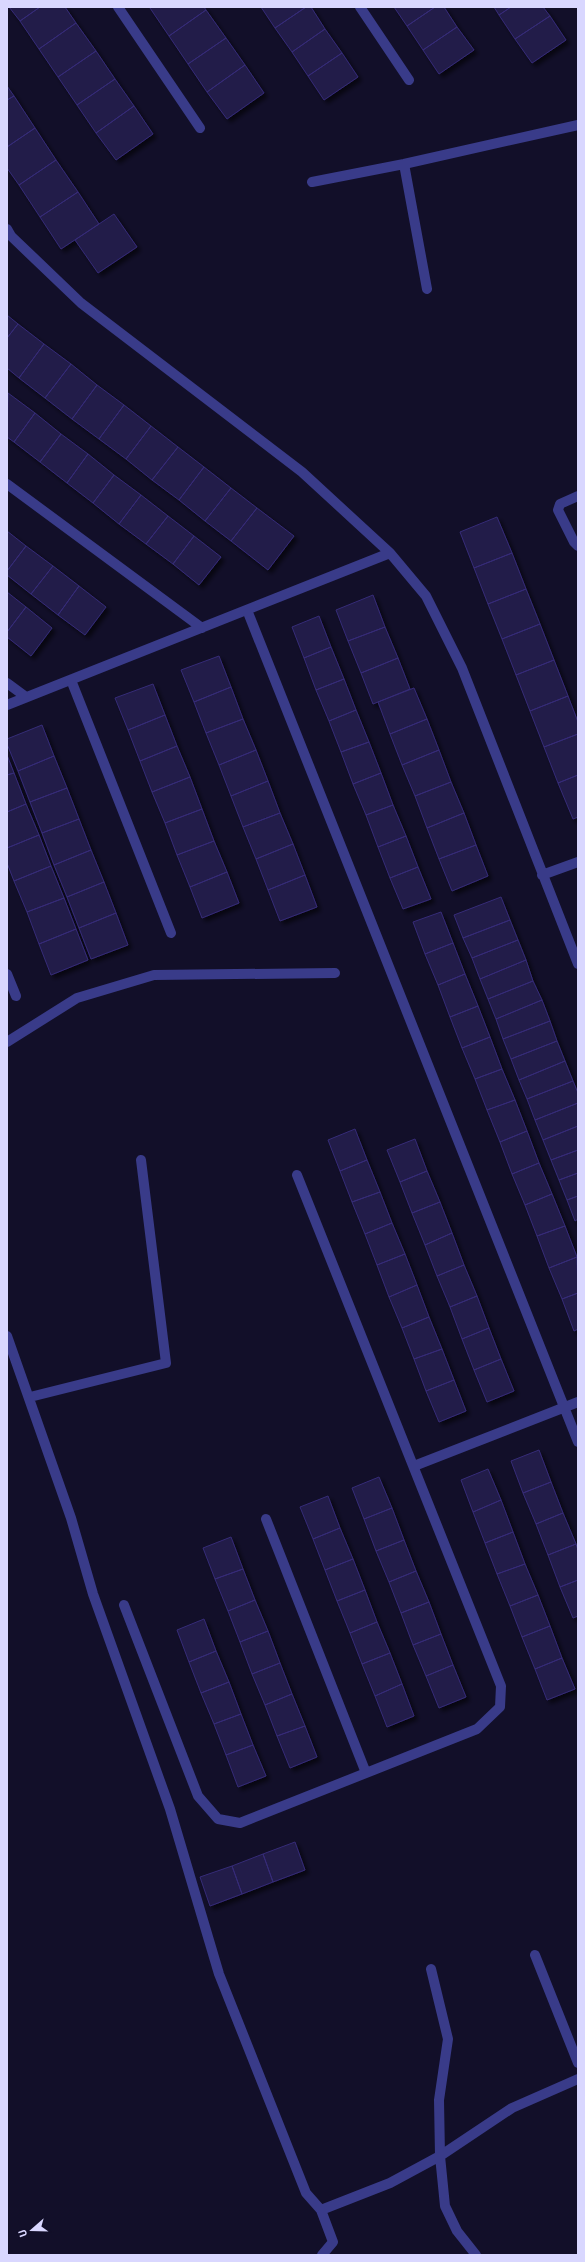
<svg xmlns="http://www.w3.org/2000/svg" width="585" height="2262" viewBox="0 0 585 2262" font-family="Barlow,sans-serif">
<defs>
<filter id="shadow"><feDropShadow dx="3.5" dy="3.5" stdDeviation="2" flood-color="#0009"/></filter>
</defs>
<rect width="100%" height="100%" fill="#120f29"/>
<!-- building -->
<path fill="#211b4a" stroke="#362c77" filter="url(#shadow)" d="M9 7H40L20 21Z
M40 7H65L76 23 39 49 20 21Z
M151 7H204L206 10 169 36 150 8Z
M261 7H306L275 28Z
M306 7H311L325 29 292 52 275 28Z
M394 7H435L407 26Z
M435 7H444L457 27 423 50 407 26Z
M494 7H511L499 15Z
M511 7H543L550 16 515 39 499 15Z
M206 10 226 38 188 64 169 36Z
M550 16 566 40 532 63 515 39Z
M76 23 96 51 58 77 39 49Z
M457 27 474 50 439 74 423 50Z
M325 29 342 53 308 76 292 52Z
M226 38 245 65 207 92 188 64Z
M96 51 115 79 77 105 58 77Z
M342 53 358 77 324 100 308 76Z
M245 65 264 93 227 119 207 92Z
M115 79 134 106 96 133 77 105Z
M7 86 14 96 7 100Z
M14 96 35 128 7 147V100Z
M134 106 153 134 116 160 96 133Z
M35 128 56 160 19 185 7 168V147Z
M56 160 78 192 40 217 19 185Z
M78 192 99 224 61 249 40 217Z
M114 214 137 247 98 273 75 240Z
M7 315 18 324 7 338Z
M18 324 44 344 19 378 7 368V338Z
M44 344 71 364 45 398 19 378Z
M71 364 97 385 72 419 45 398Z
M97 385 124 405 99 439 72 419Z
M8 393 35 413 14 442 7 437Z
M124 405 151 426 126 459 99 439Z
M35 413 61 434 40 462 14 442Z
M151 426 178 447 152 480 126 459Z
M61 434 88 454 67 483 40 462Z
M178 447 204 467 179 500 152 480Z
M88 454 114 475 93 503 67 483Z
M204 467 231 488 205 521 179 500Z
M114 475 141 495 119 524 93 503Z
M231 488 257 508 231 541 205 521Z
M141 495 168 516 146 544 119 524Z
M257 508 294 536 268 570 231 541Z
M168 516 194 536 173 564 146 544Z
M497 517 512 553 474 568 460 532Z
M7 531 26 546 7 571Z
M194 536 221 557 199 585 173 564Z
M26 546 53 566 31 594 7 575V571Z
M512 553 526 589 488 604 474 568Z
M53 566 79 586 58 615 31 594Z
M79 586 106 607 85 635 58 615Z
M526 589 540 624 502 639 488 604Z
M7 592 26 607 7 632Z
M373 595 385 627 348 641 336 610Z
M26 607 52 628 31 656 7 637V632Z
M319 616 331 647 304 658 292 627Z
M540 624 554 660 516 675 502 639Z
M385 627 398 658 361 673 348 641Z
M331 647 344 679 316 690 304 658Z
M219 656 231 687 194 702 181 670Z
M398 658 410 689 373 704 361 673Z
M554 660 568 696 530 711 516 675Z
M344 679 356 710 329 721 316 690Z
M153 684 165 715 128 730 115 698Z
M231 687 243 719 206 733 194 702Z
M414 688 427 719 390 734 378 702Z
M568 696 578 722V734L544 747 530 711Z
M356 710 369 742 341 752 329 721Z
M165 715 177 746 140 761 128 730Z
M243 719 256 750 219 765 206 733Z
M427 719 439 750 402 765 390 734Z
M42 725 54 756 18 771 7 744V739Z
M578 734V775L558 783 544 747Z
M369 742 381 773 353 784 341 752Z
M177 746 190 777 152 792 140 761Z
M256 750 268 781 231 796 219 765Z
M439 750 451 782 415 796 402 765Z
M7 755 14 773 7 775Z
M54 756 67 788 30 802 18 771Z
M14 773 26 804 7 812V775Z
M381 773 393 805 366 815 353 784Z
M578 775V817L573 819 558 783Z
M190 777 202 809 165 823 152 792Z
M268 781 280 813 243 827 231 796Z
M451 782 464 813 427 828 415 796Z
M67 788 79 819 42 833 30 802Z
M26 804 39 835 7 848V812Z
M393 805 406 836 378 847 366 815Z
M202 809 214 841 177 855 165 823Z
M280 813 293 844 256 859 243 827Z
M464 813 476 845 439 859 427 828Z
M79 819 91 850 54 865 42 833Z
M39 835 51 866 14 881 7 863V848Z
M406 836 418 867 390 878 378 847Z
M214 841 227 872 190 887 177 855Z
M293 844 305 875 268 890 256 859Z
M476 845 488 876 452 891 439 859Z
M91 850 104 882 67 897 54 865Z
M51 866 64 898 27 912 14 881Z
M418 867 431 899 403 909 390 878Z
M227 872 239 903 202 918 190 887Z
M305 875 317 907 280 921 268 890Z
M104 882 116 913 79 928 67 897Z
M501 897 510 920 463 938 454 915Z
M64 898 76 929 39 944 27 912Z
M441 912 453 943 425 954 413 922Z
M116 913 128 945 91 959 79 928Z
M510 920 518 940 472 958 463 938Z
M76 929 88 960 51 975 39 944Z
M518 940 526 960 480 979 472 958Z
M453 943 465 974 438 985 425 954Z
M526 960 533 981 488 999 480 979Z
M465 974 478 1006 450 1017 438 985Z
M533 981 542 1000 496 1019 488 999Z
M542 1000 550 1021 503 1039 496 1019Z
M478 1006 490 1037 462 1048 450 1017Z
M550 1021 557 1041 511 1059 503 1039Z
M490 1037 502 1069 475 1079 462 1048Z
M557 1041 565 1061 519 1080 511 1059Z
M565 1061 573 1081 527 1099 519 1080Z
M502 1069 515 1100 487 1110 475 1079Z
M573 1081 578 1093V1103L535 1120 527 1099Z
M515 1100 527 1131 500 1142 487 1110Z
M578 1103V1126L543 1140 535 1120Z
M578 1126V1150L551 1160 543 1140Z
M355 1129 367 1160 340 1171 328 1140Z
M527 1131 539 1163 512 1174 500 1142Z
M415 1139 427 1171 400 1182 387 1150Z
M578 1150V1173L559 1180 551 1160Z
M367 1160 380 1192 352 1202 340 1171Z
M539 1163 552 1194 525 1205 512 1174Z
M427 1171 440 1202 412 1213 400 1182Z
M578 1173V1196L567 1200 559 1180Z
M380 1192 392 1223 365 1234 352 1202Z
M552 1194 565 1226 537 1236 525 1205Z
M578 1196V1219L575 1221 567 1200Z
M440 1202 452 1233 425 1245 412 1213Z
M392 1223 405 1254 377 1265 365 1234Z
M565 1226 577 1257 549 1268 537 1236Z
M452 1233 464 1265 437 1276 425 1245Z
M405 1254 417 1285 389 1297 377 1265Z
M577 1257 578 1293 562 1299 549 1268Z
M464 1265 477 1296 450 1307 437 1276Z
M417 1285 429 1317 402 1328 389 1297Z
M578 1293V1329L574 1331 562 1299Z
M477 1296 489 1328 462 1339 450 1307Z
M429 1317 442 1349 414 1359 402 1328Z
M489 1328 501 1359 474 1370 462 1339Z
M442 1349 454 1380 426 1391 414 1359Z
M501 1359 514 1391 487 1402 474 1370Z
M454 1380 466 1411 439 1422 426 1391Z
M539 1450 551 1482 523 1493 511 1461Z
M488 1469 501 1500 473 1512 461 1480Z
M379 1477 392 1508 364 1519 352 1488Z
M551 1482 563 1513 536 1524 523 1493Z
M328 1496 340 1528 313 1539 300 1507Z
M501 1500 513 1532 485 1543 473 1512Z
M392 1508 404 1540 376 1551 364 1519Z
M563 1513 576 1544 548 1555 536 1524Z
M340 1528 353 1559 325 1570 313 1539Z
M513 1532 525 1564 497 1574 485 1543Z
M231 1537 243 1569 215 1579 203 1548Z
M404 1540 416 1571 389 1582 376 1551Z
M576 1544 578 1550V1580L560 1587 548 1555Z
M353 1559 365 1590 337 1601 325 1570Z
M525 1564 538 1595 510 1606 497 1574Z
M243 1569 255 1600 228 1611 215 1579Z
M416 1571 429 1602 401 1613 389 1582Z
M578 1580V1616L573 1618 560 1587Z
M365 1590 377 1622 350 1633 337 1601Z
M538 1595 550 1626 522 1637 510 1606Z
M255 1600 268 1631 240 1642 228 1611Z
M429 1602 441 1634 413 1645 401 1613Z
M204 1619 216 1651 189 1662 177 1630Z
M377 1622 390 1653 362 1664 350 1633Z
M550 1626 562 1658 535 1669 522 1637Z
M268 1631 280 1663 252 1674 240 1642Z
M441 1634 453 1665 426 1676 413 1645Z
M216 1651 229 1682 201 1693 189 1662Z
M390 1653 402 1684 375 1696 362 1664Z
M562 1658 575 1689 547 1700 535 1669Z
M280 1663 292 1694 265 1705 252 1674Z
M453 1665 466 1697 439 1708 426 1676Z
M229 1682 241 1714 214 1724 201 1693Z
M402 1684 414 1716 387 1727 375 1696Z
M292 1694 305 1726 277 1736 265 1705Z
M241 1714 253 1745 226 1755 214 1724Z
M305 1726 317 1757 290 1768 277 1736Z
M253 1745 266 1776 238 1787 226 1755Z
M295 1842 305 1870 273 1882 263 1854Z
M263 1854 273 1882 242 1894 232 1866Z
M232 1866 242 1894 210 1906 200 1877Z"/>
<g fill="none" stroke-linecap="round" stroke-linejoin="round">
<!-- lane -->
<path stroke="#393b89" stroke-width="10" d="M404 164 427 289
M312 182 404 164 578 125"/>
<!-- street -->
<path stroke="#393b89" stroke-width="10" d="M118 7 200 128
M360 7 409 80
M7 229 11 236 81 303 302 472 390 553 426 596 462 668 578 964
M7 484 202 628
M578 496 560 504 558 510 574 542 578 546
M247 610 578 1442
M71 680 171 933
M7 683 26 697
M7 705 390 553
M542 875 578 862
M7 974 16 996
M7 1042 77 998 154 975 335 973
M7 1336 71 1518 93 1594 170 1809 219 1974 306 2193 321 2210 390 2183 440 2156 512 2108 578 2079
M30 1397 166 1363 141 1160
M414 1466 578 1402
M266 1519 366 1773
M124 1605 198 1796 218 1819 240 1823 477 1729 500 1707 501 1686 297 1175
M535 1955 578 2063
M431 1969 448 2039 439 2100 440 2156 445 2206 457 2231 476 2255
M321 2210 333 2242 322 2255"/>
</g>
<!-- border -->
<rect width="585" height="2262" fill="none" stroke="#d9d7ff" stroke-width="16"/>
<!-- north arrow -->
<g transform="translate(32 2230) rotate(250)" stroke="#120f29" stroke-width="3" paint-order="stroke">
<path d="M0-3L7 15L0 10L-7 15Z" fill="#d9d7ff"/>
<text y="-6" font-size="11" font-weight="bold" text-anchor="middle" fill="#d9d7ff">U</text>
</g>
</svg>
